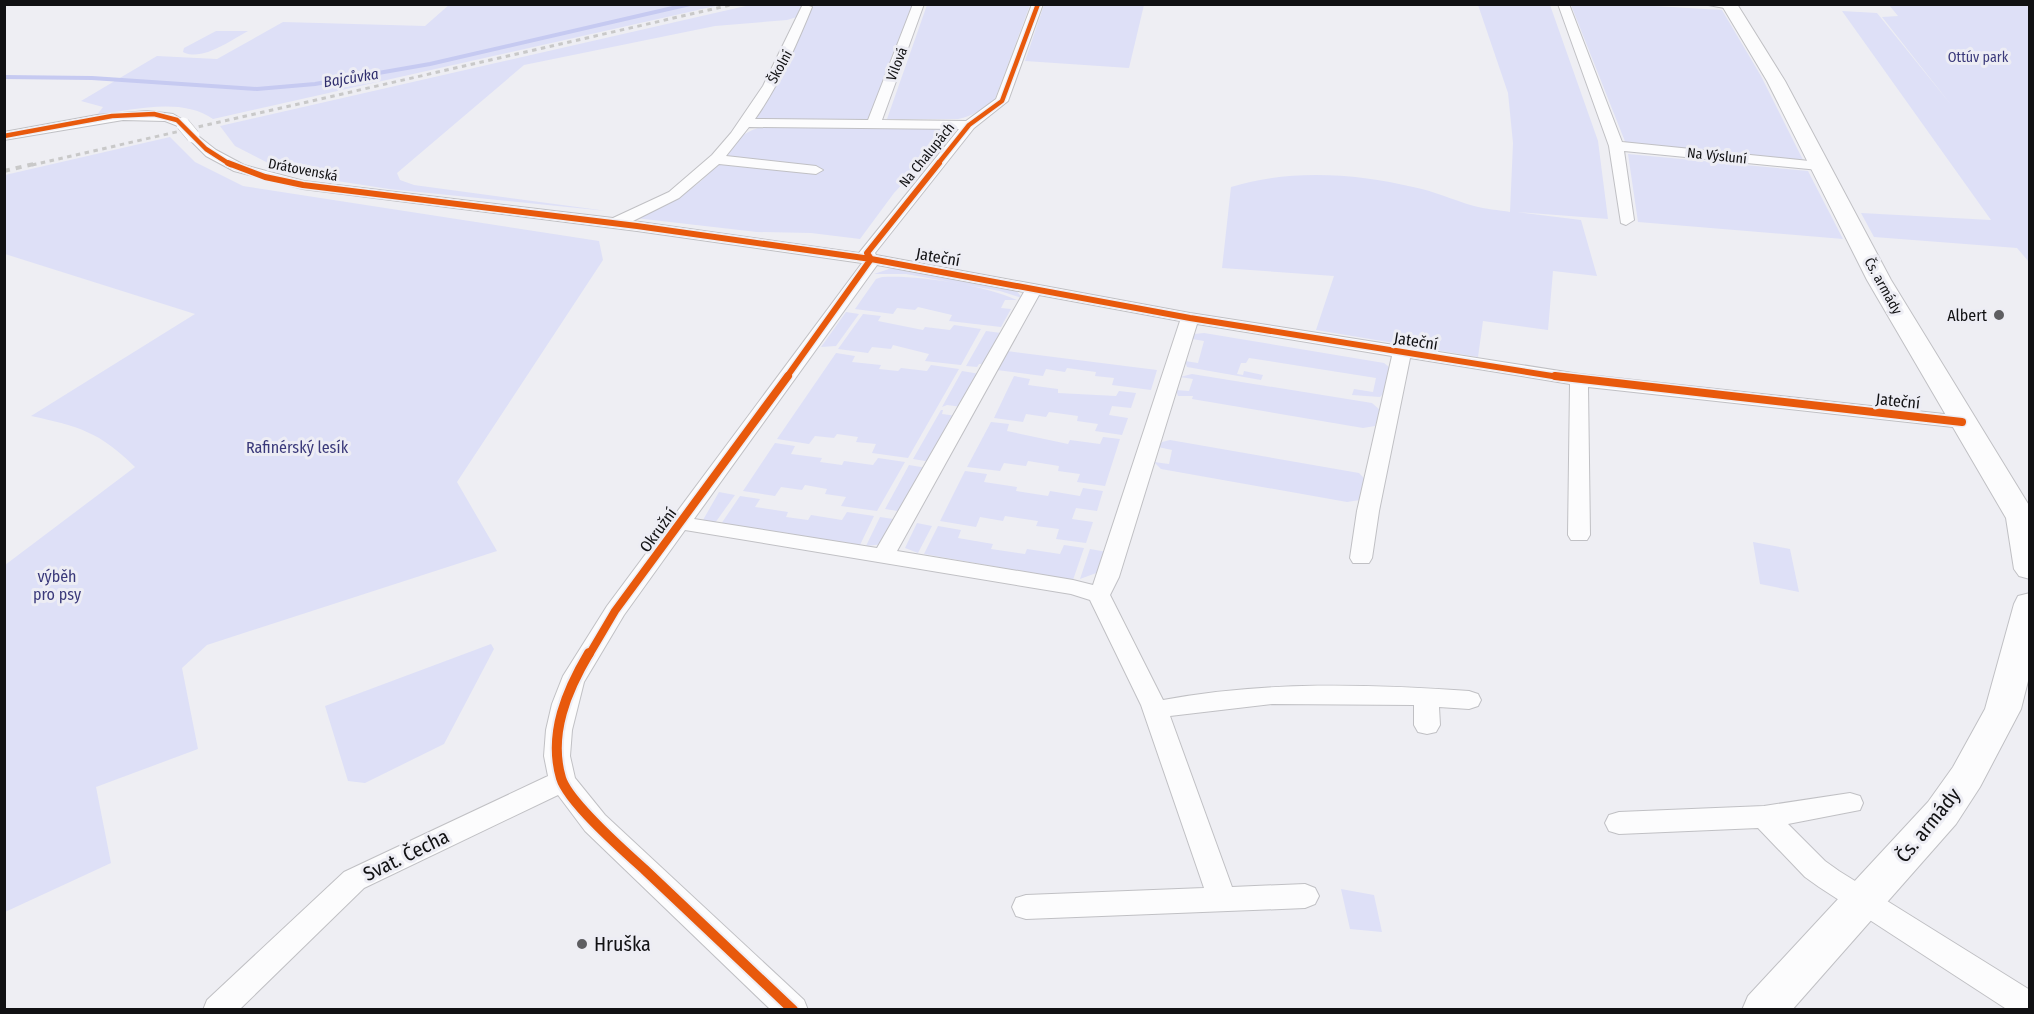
<svg xmlns="http://www.w3.org/2000/svg" width="2034" height="1014" viewBox="0 0 2034 1014" font-family="'Fira Sans Condensed',sans-serif">
<rect width="100%" height="100%" fill="#eeeef3"/>
<!-- green -->
<path fill="#dee0f7" d="M450 4 720 5 213 119C181 97 133 110 97 115L103 107 81 101 157 56 217 59 283 22 425 26Z
M750 5H913L871 119 754 120 795 47 807 14 787 20 715 26 524 65 397 173 400 180 414 185 607 211 389 189 324 179 270 164 235 146 220 126Z
M927 5H1030L995 99C984 109 973 116 958 119H887Z
M1044 5H1144L1129 68 1025 61Z
M1478 5H1550L1598 141 1608 219 1517 212 1581 220 1597 276 1553 271 1548 330 1483 321 1478 357 1316 330 1334 276 1222 268 1231 187C1288 169 1355 173 1413 187 1434 191 1453 200 1474 206 1485 209 1499 210 1510 212L1513 143 1508 93Z
M1571 5H1638L1722 10 1761 76 1803 160 1626 144Z
M1889 5H2029V262L2017 248 1874 237 1861 213 1991 220 1842 11 1877 13 1952 106 1882 17 1898 16Z
M216 31H248C231 40 202 62 183 52L184 48Z
M758 128H938L944 131 946 137 894 193 860 239 811 233 757 232 635 218C658 208 682 197 701 181 722 162 730 137 758 128Z
M170 137 195 162 243 186 599 241 603 260 457 482 497 551 207 645 182 668 198 749 96 787 111 863 5 912V565L135 467C100 432 78 426 31 416L195 314 5 254V175Z
M1628 154 1808 171 1843 239 1638 222Z
M892 268 1017 291 1022 298 1000 291 906 274H874Z
M882 277C919 275 983 285 1017 300H1005L1001 308 1011 309 1001 327 949 321 952 315 918 307 915 310 897 308 893 314 855 309 876 279Z
M846 312 859 314 836 346 821 347Z
M863 314 881 316 878 321 923 330 925 327 950 330 954 325 981 329 961 365 925 361 929 354 893 345 891 349 872 347 868 353 838 349Z
M986 331 1001 333 984 364H979L977 367 966 366Z
M1204 333 1384 363 1389 367 1384 393 1380 397 1352 395 1354 389 1373 392 1376 378 1249 358 1246 363H1241L1237 374 1243 375 1244 371 1263 375 1261 380 1187 367 1185 361 1198 363 1204 341 1192 339 1194 334Z
M1007 351 1157 370 1151 390 1112 385 1114 378 1095 376 1096 372 1067 368 1065 372 1046 369 1043 376 997 370Z
M836 353 855 356 852 362 881 365 879 369 898 371 901 368 927 371 931 365 959 369 908 458 872 453 876 444 856 442 858 437 837 434 834 438 815 436 809 444 777 439Z
M962 371 980 374 962 407 947 405 942 407Z
M1192 374 1372 403 1380 410 1375 426 1363 428 1192 399 1193 396H1178L1176 390 1189 391 1193 379 1180 377Z
M1014 376 1030 379 1028 385 1058 389V393L1116 396 1119 391 1136 393 1131 408 1112 406 1109 415 1128 418 1122 435 1095 431 1098 424 1077 421 1078 416 1049 412 1046 417 1026 414 1023 422 994 418Z
M941 410H943L942 414 957 416 931 462 913 459Z
M991 422 1009 424 1007 431 1068 444 1070 440 1100 444 1103 437 1120 439 1105 486 1077 482 1080 474 1058 471 1059 466 1028 461 1026 466 1004 463 1000 471 967 467Z
M1170 440 1359 473 1366 480 1360 500 1347 502 1161 469 1154 462 1169 464 1172 450 1158 447 1162 442Z
M775 443 795 446 791 454 822 458 820 462 842 465 844 461 873 465 878 458 905 462 877 511 841 506 846 497 825 494 827 489 805 485 802 490 781 487 775 496 743 491Z
M909 465 927 468 904 512 885 509Z
M965 471 987 474 984 482 1017 487 1016 491 1048 496 1050 491 1080 496 1083 488 1103 491 1097 511 1076 508 1072 519 1093 522 1086 543 1056 539 1059 529 1036 526 1038 521 1005 516 1003 521 980 517 976 527 940 521Z
M719 492 735 495 715 523 703 520Z
M740 496 760 499 755 507 788 512 786 517 808 520 811 515 842 520 847 512 874 516 860 545 721 524Z
M880 517 900 520 884 544 866 546Z
M917 523 932 526 918 553 905 548Z
M938 526 961 530 958 538 993 544 991 549 1025 554 1027 549 1060 554 1064 545 1084 548 1073 580 924 554Z
M1753 542 1790 549 1799 592 1760 584Z
M1090 549 1107 552 1099 572 1080 579Z
M491 644 494 649 444 744 365 783 348 781 325 706Z
M1341 889 1374 895 1382 932 1350 929Z"/>
<g fill="none" stroke-linecap="round" stroke-linejoin="round">
<!-- stream -->
<path stroke="#c6caf1" stroke-width="4" d="M4 77 92 78 257 89 315 84 430 64 690 4"/>
<defs>
<path id="minor" d="M803 4 812 7C796 46 779 85 755 119L868 120 913 4H924L882 120 966 121 996 99 1032 4H1043L1008 101 974 128 875 253 876 255 1190 313 1579 374 1962 416 1972 422 1962 428 1588 387 1590 535 1587 540H1571L1568 535 1570 384 1410 358 1379 511 1372 558 1369 563H1353L1350 558 1357 511 1392 356 1197 324 1119 577 1110 595 1163 700C1265 681 1366 684 1469 691L1478 694 1481 700 1478 706 1469 709 1439 707 1440 725 1436 732 1427 734 1418 732 1414 725V705L1272 704 1170 716 1232 887 1305 884 1315 888 1319 896 1315 904 1305 908 1026 919 1016 916 1012 907 1016 898 1026 895 1204 888 1141 705 1090 600 1071 594 685 530 624 615 584 682 572 730 570 756 575 778 605 815 804 1000 808 1010H771L585 831 558 795 364 888 239 1010H203L207 1000 344 872 548 776 544 756 546 730 552 704 563 676 607 606 862 263 637 231 303 189 234 171 206 156 186 136 193 132 216 150 244 165 304 181 613 218 669 192 712 155 731 133 763 86ZM749 127 959 129 859 253 633 221 679 198 719 164 816 174 823 170 816 166 726 156ZM877 265 1024 292 877 548 694 519ZM1039 295 1180 321 1093 585 1073 580 897 551Z
M1558 4H1569L1622 142 1819 162 1826 166 1819 170 1624 151 1634 220 1626 225 1621 223 1609 146Z
M1703 4H1734L1736 6 1730 9Z
M148 111 173 114 190 124 183 128 165 121 123 120 4 140V132L97 115Z
M1850 793 1860 796 1863 803 1860 810 1788 824 1825 861 1839 871 2030 990V1010H2008L1819 887 1805 877 1758 828 1619 834 1609 831 1605 823 1609 815 1619 812 1764 806Z"/>
<path id="secondary" d="M1721 4H1737L1785 81 1891 280 2030 507V579L2019 576 2014 569 2006 518 1867 280 1767 81Z
M2030 593V673L2021 709 1980 787 1956 824 1792 1010H1742L1748 996 1928 802 1953 767 1985 709 2014 604 2018 596Z"/>
</defs>
<!-- minor casing -->
<use href="#minor" stroke="#c0c0c4" stroke-width="2"/>
<!-- secondary casing -->
<use href="#secondary" stroke="#c0c0c4" stroke-width="2"/>
<!-- minor -->
<use href="#minor" fill="#fcfcfd" fill-rule="evenodd"/>
<!-- secondary -->
<use href="#secondary" fill="#fcfcfd" fill-rule="evenodd"/>
<!-- rail-far1 -->
<path stroke="#c9c9c9" stroke-width="3" stroke-dasharray="4.5 4.5" stroke-linecap="butt" d="M32 165 735 4"/>
<!-- rail -->
<path stroke="#c9c9c9" stroke-width="4" stroke-dasharray="6 6" stroke-linecap="butt" d="M4 171 38 163"/>
<defs>
<path id="minor-bridge" d="M183 124 193 136"/>
</defs>
<!-- minor-bridge casing -->
<use href="#minor-bridge" stroke="#c0c0c4" stroke-width="14" stroke-linecap="butt"/>
<!-- minor-bridge -->
<use href="#minor-bridge" stroke="#fcfcfd" stroke-width="13"/>
<defs>
<path id="cycleway-far3" d="M4 136 112 116 154 114 177 120 206 149 231 165
M937 165 969 125 1002 101 1038 4"/>
<path id="cycleway-far2" d="M228 163 265 177 303 185 637 226 871 259 1190 318 1565 378
M871 259 867 253 939 163
M786 378 871 259"/>
<path id="cycleway-far1" d="M1555 376 1962 422
M589 655 615 611 788 376"/>
<path id="cycleway" d="M589 653C567 690 548 734 561 778 568 802 624 851 644 869 693 916 743 963 793 1010"/>
</defs>
<!-- cycleway-far3 casing -->
<use href="#cycleway-far3" stroke="#ededf4" stroke-width="7"/>
<!-- cycleway-far2 casing -->
<use href="#cycleway-far2" stroke="#ededf4" stroke-width="9"/>
<!-- cycleway-far1 casing -->
<use href="#cycleway-far1" stroke="#ededf4" stroke-width="11"/>
<!-- cycleway casing -->
<use href="#cycleway" stroke="#ededf4" stroke-width="14"/>
<!-- cycleway-far3 -->
<use href="#cycleway-far3" stroke="#e8590c" stroke-width="4.5"/>
<!-- cycleway-far2 -->
<use href="#cycleway-far2" stroke="#e8590c" stroke-width="6"/>
<!-- cycleway-far1 -->
<use href="#cycleway-far1" stroke="#e8590c" stroke-width="8"/>
<!-- cycleway -->
<use href="#cycleway" stroke="#e8590c" stroke-width="10"/>
</g>
<!-- markers -->
<g fill="#5e5e61" stroke="#ededf4" stroke-width="2">
<circle cx="1999" cy="315" r="6"/>
<circle cx="582" cy="944" r="6"/>
</g>
<g text-anchor="middle" dominant-baseline="central" stroke-width="6" stroke-linejoin="round" paint-order="stroke">
<!-- far-park labels -->
<g font-size="14" fill="#3a397a" stroke="#ededf4">
<text x="1978" y="57">Ottúv park</text>
</g>
<!-- far-street labels -->
<g font-size="14" fill="#111113" stroke="#ededf4">
<text transform="translate(897 64) rotate(-69)">Vilová</text>
<text transform="translate(780 67) rotate(-61)">Školní</text>
<text transform="translate(927 155) rotate(-51)">Na Chalupách</text>
<text transform="translate(1717 156) rotate(6)">Na Výsluní</text>
<text transform="translate(303 170) rotate(11)">Drátovenská</text>
<text transform="translate(1883 286) rotate(61)">Čs. armády</text>
</g>
<!-- far-water labels -->
<g font-size="15" font-style="italic" fill="#302e6d" stroke="#ededf4">
<text transform="translate(351 78) rotate(-9)">Bajcůvka</text>
</g>
<!-- street labels -->
<g font-size="16" fill="#111113" stroke="#ededf4">
<text transform="translate(938 257) rotate(10)">Jateční</text>
<text transform="translate(1416 341) rotate(9)">Jateční</text>
<text transform="translate(1898 401) rotate(6)">Jateční</text>
<text transform="translate(658 530) rotate(-54)">Okružní</text>
</g>
<!-- poi labels -->
<g font-size="16" fill="#111113" stroke="#ededf4" text-anchor="end">
<text x="1987" y="315">Albert</text>
</g>
<!-- park labels -->
<g font-size="16" fill="#3a397a" stroke="#ededf4">
<text x="297" y="447">Rafinérský lesík</text>
<text x="57" y="576">výběh<tspan x="57" dy="18">pro psy</tspan></text>
</g>
<!-- near-street labels -->
<g font-size="20" fill="#111113" stroke="#ededf4">
<text transform="translate(1928 825) rotate(-51)">Čs. armády</text>
<text transform="translate(406 855) rotate(-26)">Svat. Čecha</text>
</g>
<!-- near-poi labels -->
<g font-size="20" fill="#111113" stroke="#ededf4" text-anchor="start">
<text x="594" y="944">Hruška</text>
</g>
</g>
<!-- border -->
<rect width="2034" height="1014" fill="none" stroke="#111113" stroke-width="12"/>
</svg>
